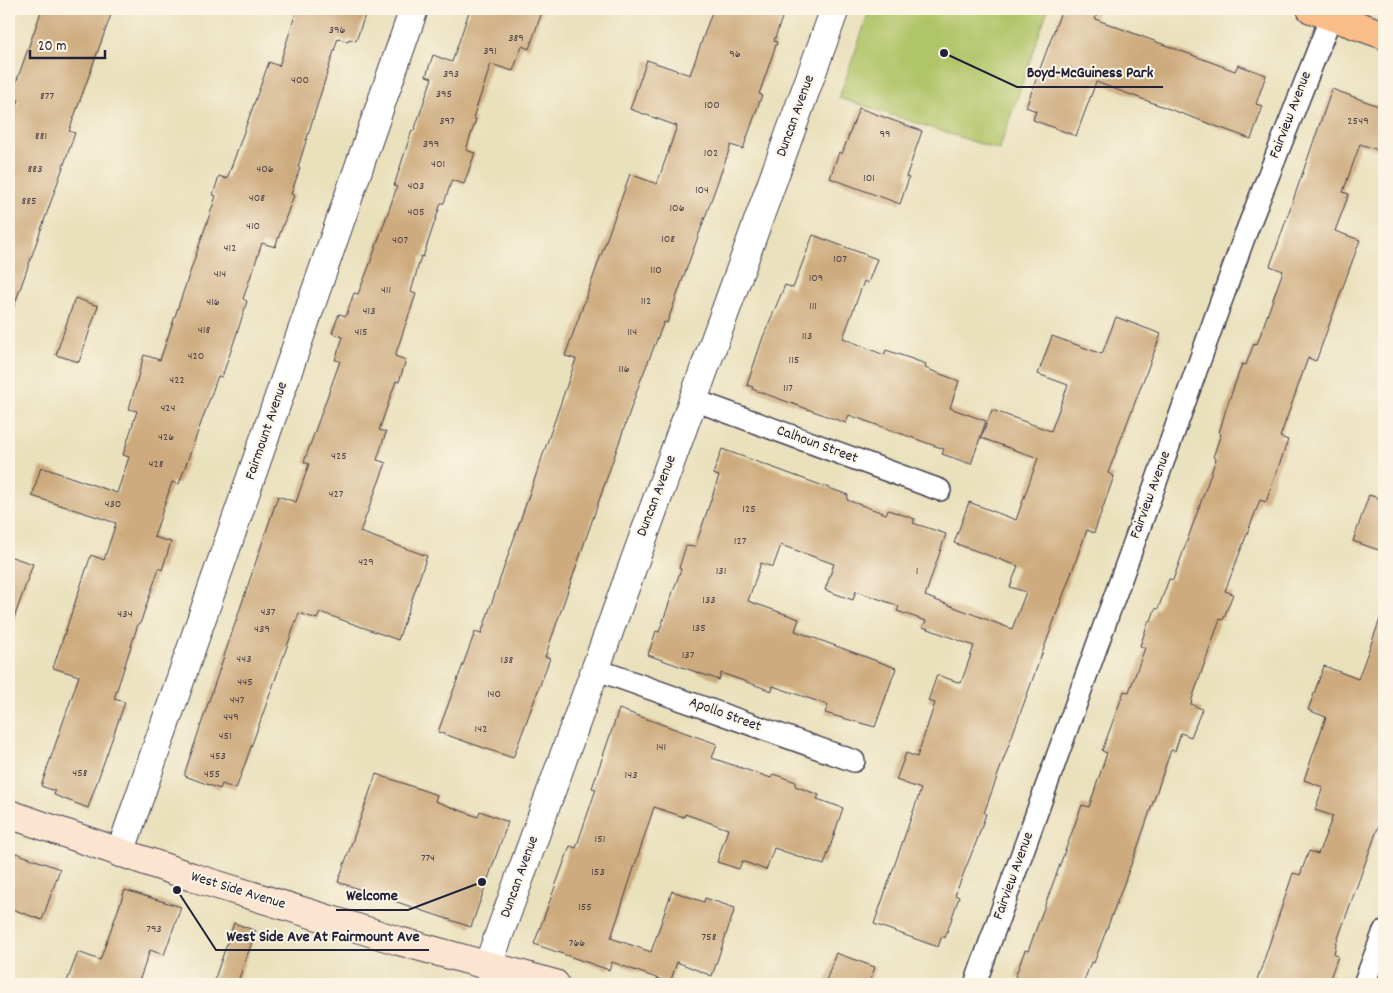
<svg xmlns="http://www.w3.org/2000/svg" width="1393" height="993" viewBox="0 0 1393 993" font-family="Dekko,sans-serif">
<rect width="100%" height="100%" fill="#fcf5e5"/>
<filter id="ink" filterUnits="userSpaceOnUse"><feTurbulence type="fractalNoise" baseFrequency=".02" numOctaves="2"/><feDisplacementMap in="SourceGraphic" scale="10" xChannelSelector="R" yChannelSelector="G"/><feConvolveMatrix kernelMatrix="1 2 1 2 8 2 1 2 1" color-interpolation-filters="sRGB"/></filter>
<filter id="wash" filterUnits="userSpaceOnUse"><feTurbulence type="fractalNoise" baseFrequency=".0096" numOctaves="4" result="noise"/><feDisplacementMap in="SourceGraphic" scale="20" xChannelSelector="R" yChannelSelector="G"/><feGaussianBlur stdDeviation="1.12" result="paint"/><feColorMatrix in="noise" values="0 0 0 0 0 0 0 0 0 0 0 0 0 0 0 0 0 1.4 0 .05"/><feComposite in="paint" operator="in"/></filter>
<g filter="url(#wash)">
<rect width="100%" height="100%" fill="#e9e0bc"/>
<!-- green -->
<path fill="#b0c468" stroke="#697352" d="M870 9H1048L999 150 839 98Z"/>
<g id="blocks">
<!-- building -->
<path fill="#cdab7e" d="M42 9H113L69 131 75 133 12 312 9 311V129L19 100 11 97Z
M297 9H349L365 15 356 41 349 39 348 42 338 38 298 167 300 168 291 194 294 195 275 247 262 243 243 299 247 301 239 327 222 377 218 376 179 484 172 482 154 537 171 542 162 570 159 568 140 624H138L125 665 114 699 125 702 88 808 54 795 55 791 41 786 79 676 53 668 91 555 104 560 116 523 32 496 41 467 117 493 129 457 123 455 137 411 129 409 144 355 160 360 216 196 213 195 219 176 227 179 269 62 279 66Z
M470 9H543L529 49 522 46 513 71 491 64 473 118 476 119 466 150 475 153 464 184 452 180 444 203H441L423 257 421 256 411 292 416 294 395 356 406 360 399 382 396 381 379 430 386 432 377 460 386 463 360 532 427 556 398 640 320 612 317 619 299 613 236 789 222 784 220 789 185 776V772L278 496 296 502 309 464 304 462 340 361 335 360 343 337 332 333 339 314 346 316 354 293 358 294 368 269 397 187 394 186 412 130 414 131 432 78 426 76 433 55 452 62Z
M713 9H785L774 41 777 42 759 94 762 95 743 149 731 145 667 323 664 322 640 382 545 657 550 658 513 758 438 732 475 632 481 634 576 359 565 356 630 174 657 184 677 126 630 109 647 60 690 75Z
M1062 9H1099L1095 19 1235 71 1238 65 1266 75 1256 104 1263 106 1251 139 1096 82 1076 136 1033 120 1036 111 1026 107Z
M1332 89 1384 108V152L1360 144 1343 192 1349 194 1335 231 1360 240 1316 361 1308 358 1280 437 1288 440 1266 502 1260 500 1225 591 1233 594 1223 620 1220 619 1192 699 1191 704 1202 709 1191 737 1181 733 1175 751 1171 750 1138 846 1094 963 1091 962 1083 984H1035L1015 977 1025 950 1028 951 1082 805 1089 807 1107 753 1102 751 1124 691 1129 692 1145 648 1140 646 1149 620 1151 621 1155 609H1158L1169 579 1173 580 1206 488 1216 459 1213 457 1221 434 1219 433 1226 409 1242 364 1246 365 1254 343 1257 344 1283 271 1270 266Z
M859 108 922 131 906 177 909 178 900 204 830 178 839 152 842 154Z
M813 235 877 259 868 283 864 281 843 338 884 355 886 350 912 359 926 364 925 368 959 381 950 408 986 421 971 464 942 454 944 449 849 415 846 423 752 389 753 387 747 385 763 337 785 285 793 288Z
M75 298 98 306 79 362 56 355Z
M1116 317 1161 334 1108 473 1114 476 1094 533 1087 530 984 813 986 814 977 840 955 895 959 897 945 938 942 936 938 947 874 924 921 789 896 780 906 753 917 757 935 703 928 701 937 675 961 683 974 646 923 627 926 621 897 611 899 606 856 591 853 600 825 590 834 564 781 545 773 567 761 563 748 601 799 619 795 631 896 668 875 727 825 713 828 705 773 686 772 691 721 673 719 680 648 655 656 631 659 632 681 569 679 568 686 546 695 547 719 476 713 474 722 449 848 495 847 500 886 514 888 510 915 519 913 523 946 534 925 596 1012 629 1026 592 1010 587 1018 566 954 543 969 502 1016 520 1038 458 981 438 992 410 1051 431 1068 385 1038 374 1052 336 1102 354Z
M1369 495 1384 500V552L1353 541Z
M9 556 33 564 12 624H9Z
M1382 614H1384V811L1336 944 1334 954 1338 956 1328 984H1256L1293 873 1300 875 1309 851 1318 854 1333 816 1315 810 1323 787 1304 780 1326 717 1308 710 1324 666 1358 679Z
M619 709 717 744 712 758 771 778 773 774 796 782 795 786 819 795 817 799 843 808 824 865 774 848 766 870 742 861 739 869 717 862 728 829 685 814 684 817 654 807 611 938 651 952 672 891 704 902 705 898 735 908 712 976 677 962 670 983 612 962 609 970 534 944 570 846 576 848 596 789 592 788Z
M376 774 437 795 435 801 478 817 480 811 508 822 471 927 338 882Z
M16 853 60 869 42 920 9 908V875Z
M125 890 181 907 164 955 150 950 138 984H66L78 952 100 960Z
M234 923 256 931 237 984H213Z
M836 953 875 967 869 984H825Z"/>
</g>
</g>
<g filter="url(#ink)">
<use href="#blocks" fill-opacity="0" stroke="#403e4e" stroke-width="1"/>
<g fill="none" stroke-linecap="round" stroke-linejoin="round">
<defs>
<path id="minor" d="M694 400 940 490
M595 669 854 761
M975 984 1245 235 1334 9
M1364 984 1384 931"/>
<path id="tertiary" d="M120 853 414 9
M488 965 835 9"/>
<path id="secondary" d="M9 814 192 877 399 941 555 984"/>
<path id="primary" d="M1311 9 1384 35"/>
</defs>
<!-- minor casing -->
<use href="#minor" stroke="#403e4e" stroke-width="24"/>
<!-- tertiary casing -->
<use href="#tertiary" stroke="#403e4e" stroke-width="30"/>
<!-- secondary casing -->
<use href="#secondary" stroke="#403e4e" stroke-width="30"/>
<!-- primary casing -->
<use href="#primary" stroke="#403e4e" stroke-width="30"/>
<!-- minor -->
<use href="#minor" stroke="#fff" stroke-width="21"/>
<!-- tertiary -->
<use href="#tertiary" stroke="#fff" stroke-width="28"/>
<!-- secondary -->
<use href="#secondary" stroke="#fce5d0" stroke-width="28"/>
<!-- primary -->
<use href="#primary" stroke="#f8bd89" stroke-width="28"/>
</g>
</g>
<g text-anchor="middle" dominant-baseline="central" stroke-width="4" stroke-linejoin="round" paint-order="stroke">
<!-- number labels -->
<g font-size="12" fill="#4d444c">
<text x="337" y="30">396</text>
<text x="516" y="38">389</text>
<text x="490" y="51">391</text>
<text x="735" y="54">96</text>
<text x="451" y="74">393</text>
<text x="300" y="80">400</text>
<text x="444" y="94">395</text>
<text x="47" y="96">877</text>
<text x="712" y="105">100</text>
<text x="447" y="121">397</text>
<text x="1358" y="121">2549</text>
<text x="885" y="134">99</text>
<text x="41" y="136">881</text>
<text x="431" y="144">399</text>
<text x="711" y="153">102</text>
<text x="438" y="164">401</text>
<text x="35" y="169">883</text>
<text x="265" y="169">406</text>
<text x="869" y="178">101</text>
<text x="416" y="186">403</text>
<text x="702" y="190">104</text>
<text x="257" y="198">408</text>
<text x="29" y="201">885</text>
<text x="677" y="208">106</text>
<text x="416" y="212">405</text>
<text x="253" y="226">410</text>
<text x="668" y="239">108</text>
<text x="400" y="240">407</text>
<text x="230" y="248">412</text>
<text x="840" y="259">107</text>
<text x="656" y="270">110</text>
<text x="220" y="274">414</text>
<text x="816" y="278">109</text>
<text x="386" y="290">411</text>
<text x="646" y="301">112</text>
<text x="213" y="302">416</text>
<text x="813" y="306">111</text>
<text x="369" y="311">413</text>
<text x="204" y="330">418</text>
<text x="361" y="332">415</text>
<text x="632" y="332">114</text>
<text x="807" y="336">113</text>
<text x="196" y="356">420</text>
<text x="794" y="360">115</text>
<text x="624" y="369">116</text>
<text x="177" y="380">422</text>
<text x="788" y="388">117</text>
<text x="168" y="408">424</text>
<text x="166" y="437">426</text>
<text x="339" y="456">425</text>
<text x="156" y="464">428</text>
<text x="336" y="494">427</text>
<text x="113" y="504">430</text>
<text x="749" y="509">125</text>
<text x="740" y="541">127</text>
<text x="366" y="562">429</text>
<text x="721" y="571">131</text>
<text x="917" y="571">1</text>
<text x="709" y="600">133</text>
<text x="268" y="612">437</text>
<text x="125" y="614">434</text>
<text x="699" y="628">135</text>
<text x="262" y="629">439</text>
<text x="688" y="655">137</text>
<text x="244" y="659">443</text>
<text x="507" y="660">138</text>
<text x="245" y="682">445</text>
<text x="494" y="694">140</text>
<text x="237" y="700">447</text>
<text x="231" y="717">449</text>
<text x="481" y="729">142</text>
<text x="225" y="736">451</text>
<text x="661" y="747">141</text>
<text x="218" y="756">453</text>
<text x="80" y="773">458</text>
<text x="212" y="774">455</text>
<text x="631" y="775">143</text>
<text x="600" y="839">151</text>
<text x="428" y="858">774</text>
<text x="598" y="872">153</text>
<text x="585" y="907">155</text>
<text x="154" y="929">793</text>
<text x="709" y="937">758</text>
<text x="577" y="943">766</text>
</g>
<!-- street labels -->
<g font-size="15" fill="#22223b" stroke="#fcf5e5">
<text transform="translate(1291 115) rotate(-69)">Fairview Avenue</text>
<text transform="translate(796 116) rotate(-70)">Duncan Avenue</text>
<text transform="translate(267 431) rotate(-71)">Fairmount Avenue</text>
<text transform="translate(817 445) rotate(20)">Calhoun Street</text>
<text transform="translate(1151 495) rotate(-70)">Fairview Avenue</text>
<text transform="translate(657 496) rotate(-69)">Duncan Avenue</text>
<text transform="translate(725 715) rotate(20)">Apollo Street</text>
<text transform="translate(1014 876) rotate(-70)">Fairview Avenue</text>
<text transform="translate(520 877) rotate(-70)">Duncan Avenue</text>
<text transform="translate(238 891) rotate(17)">West Side Avenue</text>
</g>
</g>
<!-- callouts -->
<path fill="none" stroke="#22223b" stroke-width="2" d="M944 53L1017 87H1163M482 882L408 910H336M177 890L216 950H429"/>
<g fill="#22223b" stroke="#fcf5e5" stroke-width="2">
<circle cx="944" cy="53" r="5"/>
<circle cx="482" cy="882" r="5"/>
<circle cx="177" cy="890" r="5"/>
</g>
<g font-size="16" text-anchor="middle" font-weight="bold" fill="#22223b" stroke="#fcf5e5" stroke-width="4" stroke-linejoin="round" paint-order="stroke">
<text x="1090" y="77">Boyd-McGuiness Park</text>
<text x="372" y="900">Welcome</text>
<text x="323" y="941">West Side Ave At Fairmount Ave</text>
</g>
<!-- margin -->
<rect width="1393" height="993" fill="none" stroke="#fcf5e5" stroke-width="30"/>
<!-- scale -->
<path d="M30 50v8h75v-8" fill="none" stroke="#22223b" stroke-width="2.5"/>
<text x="38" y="50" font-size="15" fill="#22223b" stroke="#fcf5e5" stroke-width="4" paint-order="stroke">20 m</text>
</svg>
